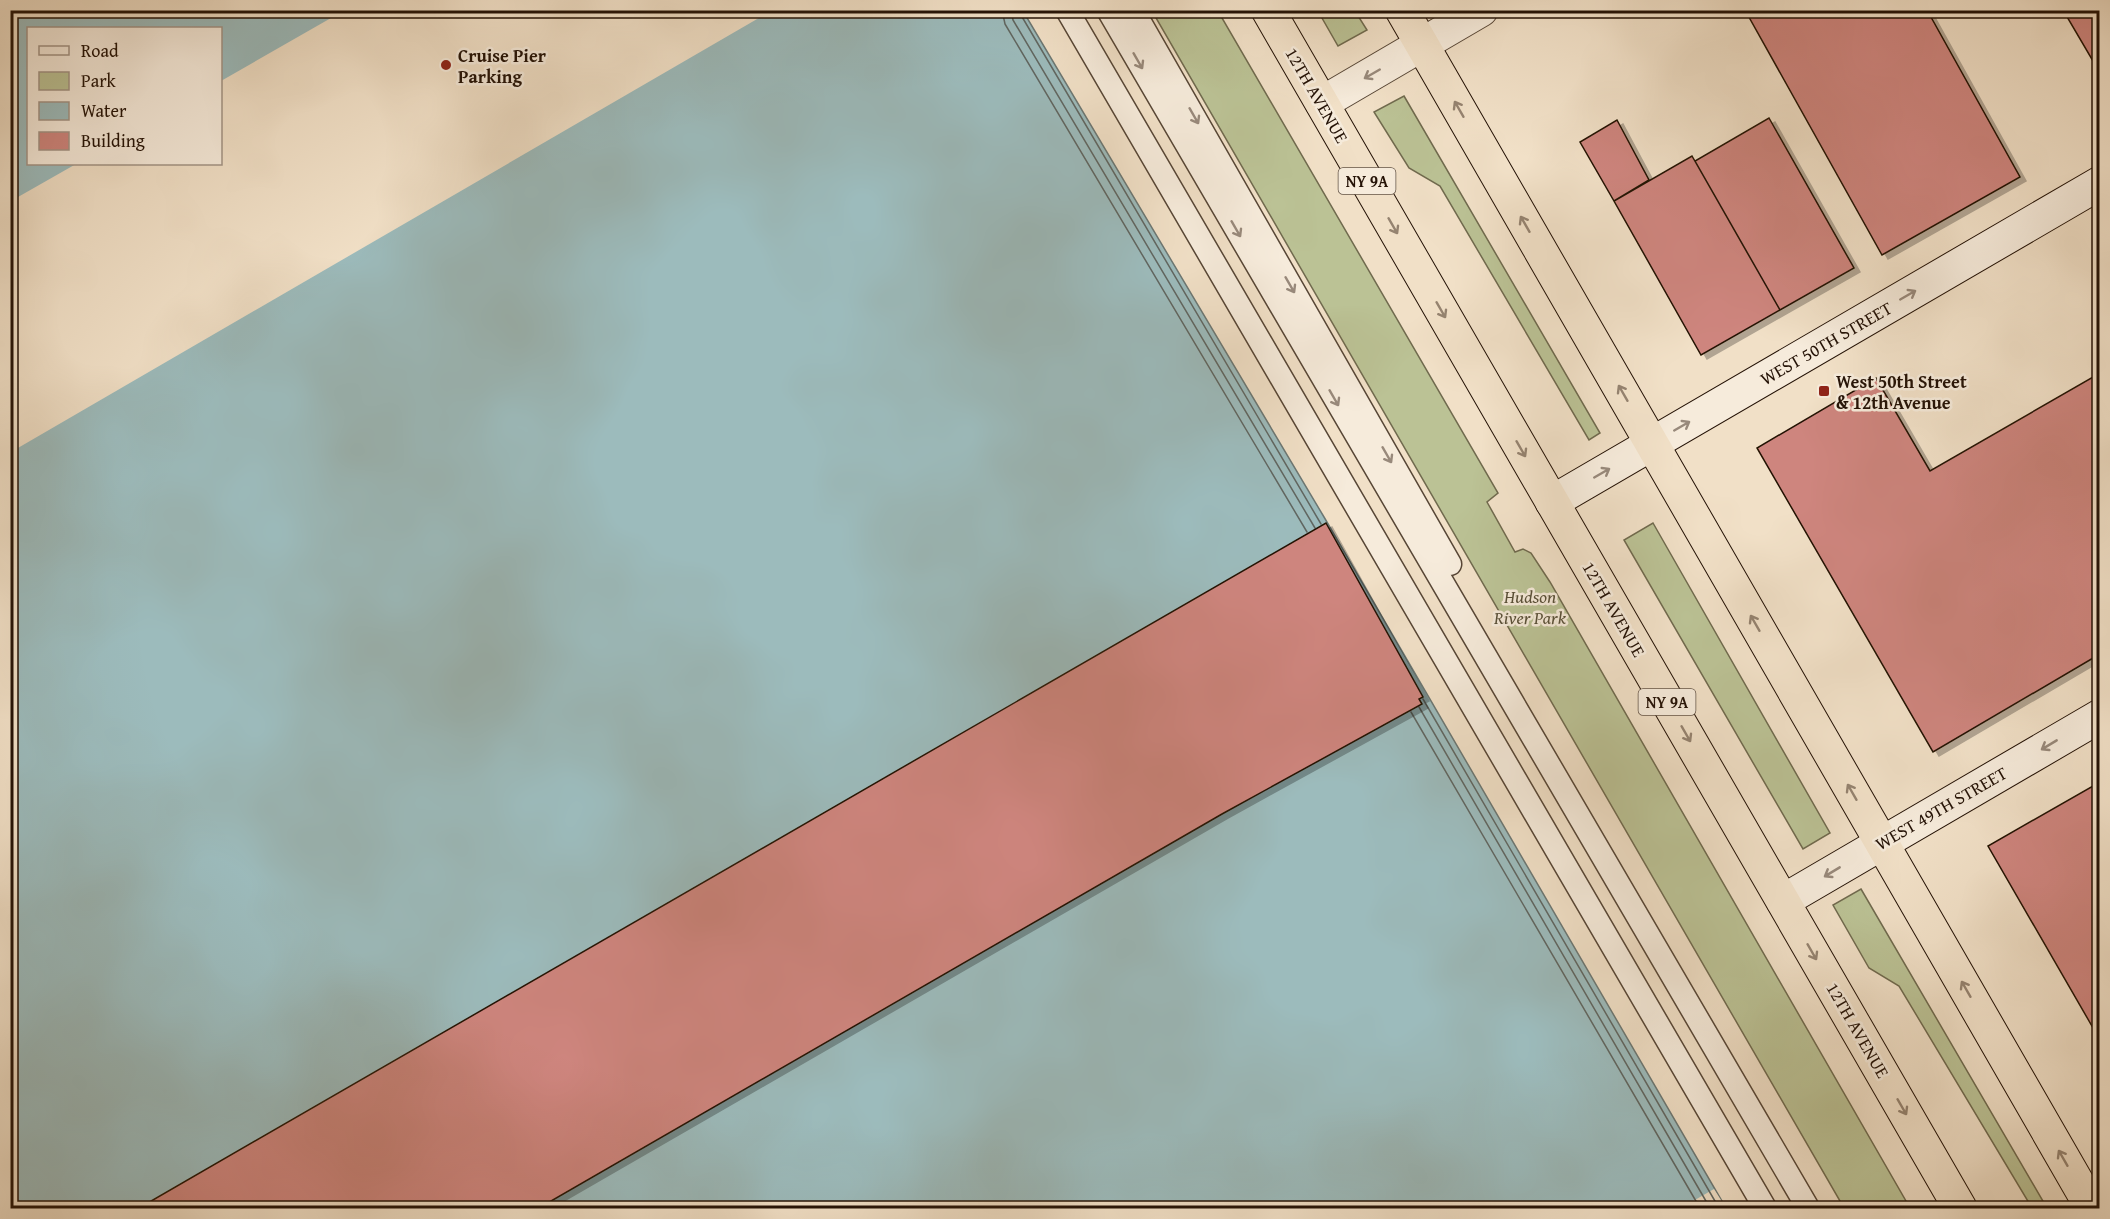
<svg xmlns="http://www.w3.org/2000/svg" width="2110" height="1219" viewBox="0 0 2110 1219" font-family="'Gentium Book Plus',serif">
<defs>
<filter id="shadow"><feDropShadow dx="6" dy="4" stdDeviation="0" flood-color="#0004"/></filter>
</defs>
<rect width="100%" height="100%" fill="#f1e0c7"/>
<filter id="stains"><feTurbulence type="fractalNoise" baseFrequency=".00333" numOctaves="4"/><feColorMatrix values="0 0 0 0 .2 0 0 0 0 .09 0 0 0 0 .02 0 0 0 .5 -.17"/></filter>
<radialGradient id="worn" r=".72"><stop offset=".6" stop-color="#630" stop-opacity="0"/><stop offset="1" stop-color="#630" stop-opacity=".3"/></radialGradient>
<!-- green -->
<path fill="#bbc295" stroke="#706a4e" stroke-width="1.5" d="M1152 11H1218L1498 493 1487 502 1515 552 1523 549 1531 553 1550 582 1910 1208H1844Z
M1318 11H1355L1367 30 1338 46Z
M1404 96 1600 433 1589 440 1440 186 1409 168 1374 112Z
M1653 523 1830 833 1803 849 1624 540Z
M1861 889 2047 1208H2032L1899 986 1869 968 1833 905Z"/>
<!-- water -->
<path fill="#9cbbbc" stroke="#6c7773" stroke-width="1.5" fill-rule="evenodd" d="M10 11H1023L1324 517 1726 1208H11ZM28 28H220V164H28Z"/>
<!-- pier -->
<path fill="#f1e0c7" d="M345 10 771 11 11 452V201L76 164H220L221 81Z
M1714 1189 1726 1208H1681Z"/>
<g fill="none" stroke-linecap="round" stroke-linejoin="round">
<!-- shore -->
<path stroke="#606661" stroke-width="1.5" d="M1002 10 1005 24 1307 532
M1011 10 1013 20 1315 528
M1018 10 1321 524
M1423 699 1719 1208
M1419 707 1710 1208
M1411 712 1700 1208"/>
</g>
<!-- building -->
<path fill="#ce857e" stroke="#241206" stroke-width="1.5" filter="url(#shadow)" d="M1745 10H1927L2020 177 1882 255Z
M2063 10H2100V73Z
M1769 118 1854 268 1780 310 1695 161Z
M1617 120 1649 180 1614 201 1580 142Z
M1692 156 1780 310 1701 355 1614 201Z
M2100 373V654L1933 752 1757 448 1876 378 1930 471Z
M1326 523 1423 697 1419 699 1422 704 1222 814 539 1208H139Z
M2100 782V1040L1988 846Z"/>
<g fill="none" stroke-linecap="round" stroke-linejoin="round">
<defs>
<path id="service" d="M1067 10 1765 1208
M1108 10 1808 1208
M1133 10 1450 564"/>
<path id="minor" d="M1322 103 1481 10"/>
<path id="secondary" d="M1552 502 2100 183
M1783 901 2100 716"/>
<path id="trunk" d="M1268 10 1960 1208
M1402 10 2092 1208"/>
</defs>
<!-- service casing -->
<use href="#service" stroke="#574636" stroke-width="25"/>
<!-- minor casing -->
<use href="#minor" stroke="#574636" stroke-width="35"/>
<!-- secondary casing -->
<use href="#secondary" stroke="#241206" stroke-width="35"/>
<!-- trunk casing -->
<use href="#trunk" stroke="#241206" stroke-width="35"/>
<!-- service -->
<use href="#service" stroke="#f6ebdb" stroke-width="22"/>
<!-- minor -->
<use href="#minor" stroke="#f6ebdb" stroke-width="33"/>
<!-- secondary -->
<use href="#secondary" stroke="#f6ebdb" stroke-width="33"/>
<!-- trunk -->
<use href="#trunk" stroke="#f1e0c7" stroke-width="33"/>
</g>
<!-- one-way arrows -->
<defs><path id="oneway-shaft" d="M-6 0H5M1.5-3L5.5 0L1.5 3" fill="none" stroke-width="1.6" stroke-linecap="round" stroke-linejoin="round" transform="scale(1.5)"/></defs>
<g stroke="#98897b">
<use href="#oneway-shaft" transform="translate(1138 61) rotate(60)"/>
<use href="#oneway-shaft" transform="translate(1372 74) rotate(150)"/>
<use href="#oneway-shaft" transform="translate(1194 116) rotate(60)"/>
<use href="#oneway-shaft" transform="translate(1236 229) rotate(60)"/>
<use href="#oneway-shaft" transform="translate(1290 285) rotate(60)"/>
<use href="#oneway-shaft" transform="translate(1908 295) rotate(-30)"/>
<use href="#oneway-shaft" transform="translate(1334 398) rotate(60)"/>
<use href="#oneway-shaft" transform="translate(1682 426) rotate(-30)"/>
<use href="#oneway-shaft" transform="translate(1387 455) rotate(60)"/>
<use href="#oneway-shaft" transform="translate(1602 473) rotate(-30)"/>
<use href="#oneway-shaft" transform="translate(2049 745) rotate(149)"/>
<use href="#oneway-shaft" transform="translate(1832 872) rotate(149)"/>
</g>
<g stroke="#958370">
<use href="#oneway-shaft" transform="translate(1459 109) rotate(-120)"/>
<use href="#oneway-shaft" transform="translate(1525 224) rotate(-120)"/>
<use href="#oneway-shaft" transform="translate(1393 226) rotate(60)"/>
<use href="#oneway-shaft" transform="translate(1441 310) rotate(60)"/>
<use href="#oneway-shaft" transform="translate(1623 393) rotate(-120)"/>
<use href="#oneway-shaft" transform="translate(1521 449) rotate(60)"/>
<use href="#oneway-shaft" transform="translate(1755 623) rotate(-120)"/>
<use href="#oneway-shaft" transform="translate(1686 734) rotate(60)"/>
<use href="#oneway-shaft" transform="translate(1852 792) rotate(-120)"/>
<use href="#oneway-shaft" transform="translate(1812 952) rotate(60)"/>
<use href="#oneway-shaft" transform="translate(1966 989) rotate(-120)"/>
<use href="#oneway-shaft" transform="translate(1902 1107) rotate(60)"/>
<use href="#oneway-shaft" transform="translate(2063 1158) rotate(-120)"/>
</g>
<!-- markers -->
<g fill="#8f2418" stroke="#f6ebdb" stroke-width="2">
<circle cx="446" cy="65" r="6"/>
<rect x="1818" y="385" width="12" height="12" rx="3"/>
</g>
<g text-anchor="middle" dominant-baseline="central" stroke-width="5" stroke-linejoin="round" paint-order="stroke">
<!-- shield labels -->
<g fill="#f6ebdb" stroke="#635346" stroke-width="1.5">
<rect x="1338.5" y="168" width="57" height="26" rx="4.5"/>
<rect x="1638.5" y="689" width="57" height="26" rx="4.5"/>
</g>
<g font-size="16" font-weight="bold" fill="#241206">
<text x="1367" y="181">NY 9A</text>
<text x="1667" y="702">NY 9A</text>
</g>
<!-- poi labels -->
<g font-size="18" font-weight="bold" fill="#241206" stroke="#f6ebdb" text-anchor="start">
<text x="458" y="55">Cruise Pier<tspan x="458" dy="21">Parking</tspan></text>
<text x="1836" y="381">West 50th Street<tspan x="1836" dy="21">&amp; 12th Avenue</tspan></text>
</g>
<!-- street labels -->
<g font-size="18" fill="#241206" stroke="#f6ebdb">
<text transform="translate(1317 95) rotate(60)">12TH AVENUE</text>
<text transform="translate(1826 343) rotate(-30)">WEST 50TH STREET</text>
<text transform="translate(1614 609) rotate(60)">12TH AVENUE</text>
<text transform="translate(1941 808) rotate(-30)">WEST 49TH STREET</text>
<text transform="translate(1858 1030) rotate(60)">12TH AVENUE</text>
</g>
<!-- park labels -->
<g font-size="18" font-style="italic" fill="#595038" stroke="#f6ebdb">
<text x="1530" y="596">Hudson<tspan x="1530" dy="21">River Park</tspan></text>
</g>
</g>
<!-- margin -->
<rect width="2110" height="1219" fill="none" stroke="#f1e0c7" stroke-width="36"/>
<rect x="12" y="12" width="2086" height="1195" fill="none" stroke="#241206" stroke-width="3"/>
<rect x="18" y="18" width="2074" height="1183" fill="none" stroke="#241206" stroke-width="1.5"/>
<!-- legend -->
<rect x="27" y="27" width="195" height="138" fill="#f6ebdb" stroke="#a29486" stroke-width="1.5"/>
<rect x="39" y="46" width="30" height="9" fill="#f6ebdb" stroke="#a29486" stroke-width="1.5"/>
<text x="81" y="57" font-size="18" fill="#241206">Road</text>
<rect x="39" y="72" width="30" height="18" fill="#bbc295" stroke="#a29486" stroke-width="1.5"/>
<text x="81" y="87" font-size="18" fill="#241206">Park</text>
<rect x="39" y="102" width="30" height="18" fill="#9cbbbc" stroke="#a29486" stroke-width="1.5"/>
<text x="81" y="117" font-size="18" fill="#241206">Water</text>
<rect x="39" y="132" width="30" height="18" fill="#ce857e" stroke="#a29486" stroke-width="1.5"/>
<text x="81" y="147" font-size="18" fill="#241206">Building</text>
<rect width="100%" height="100%" filter="url(#stains)"/>
<rect width="100%" height="100%" fill="url(#worn)"/>
</svg>
